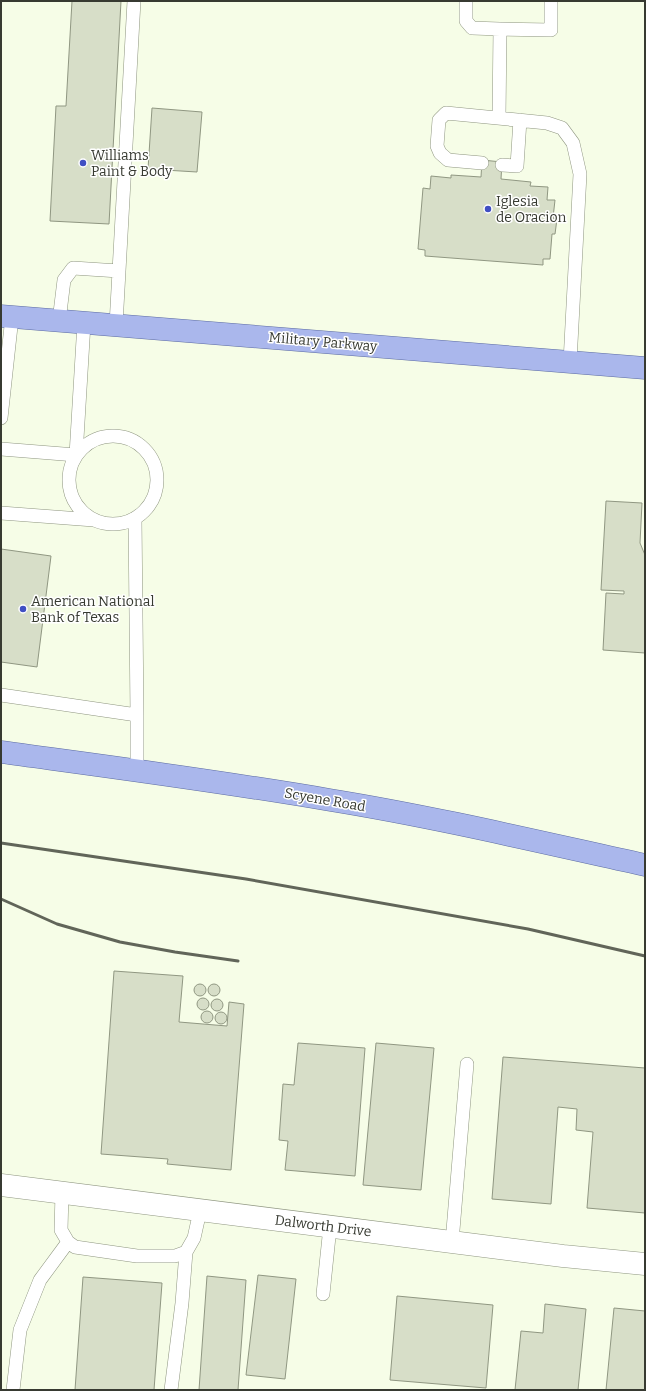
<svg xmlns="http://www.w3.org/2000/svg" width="646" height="1391" viewBox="0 0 646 1391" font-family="Bitter,serif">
<rect width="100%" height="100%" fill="#f6fde7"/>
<!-- building -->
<path fill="#d7dec8" stroke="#909782" d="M72 1H121L109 224 50 221 56 106H66Z
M152 108 202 112 197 172 148 169Z
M482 160 502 162 501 179 531 182 530 186 548 187 547 200H555L553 218 557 219 555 234H552L550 259H543V265L425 256V250L418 249 423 188 430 189 431 176 451 178V175L481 177Z
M606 501 642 503 640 543 645 555V653L603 650 606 593 624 594V591L601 590Z
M1 549 51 556 37 667 1 662Z
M114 971 183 976 179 1022 227 1026 229 1002 244 1004 231 1170 167 1164 168 1159 101 1154Z
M194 990a6 6 0 1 1 12 0a6 6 0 1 1-12 0Z
M208 990a6 6 0 1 1 12 0a6 6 0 1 1-12 0Z
M197 1004a6 6 0 1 1 12 0a6 6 0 1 1-12 0Z
M211 1005a6 6 0 1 1 12 0a6 6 0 1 1-12 0Z
M201 1017a6 6 0 1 1 12 0a6 6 0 1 1-12 0Z
M215 1018a6 6 0 1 1 12 0a6 6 0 1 1-12 0Z
M298 1043 365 1048 355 1176 285 1170 288 1141 279 1140 283 1084 294 1085Z
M376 1043 434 1048 421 1190 363 1185Z
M503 1057 645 1068V1213L587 1208 593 1132 576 1130 577 1109 558 1107 551 1204 492 1199Z
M258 1275 296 1279 285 1379 246 1375Z
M207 1276 246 1280 238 1390H199Z
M83 1277 162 1283 154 1390H75Z
M397 1296 493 1305 486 1388 390 1380Z
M545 1304 586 1309 578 1390H515L521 1331 543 1333Z
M614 1308 645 1311V1390H606Z"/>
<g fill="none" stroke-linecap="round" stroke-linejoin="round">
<defs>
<path id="service" d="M466 1V21L472 28 500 29 551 30V1
M499 118 500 29
M482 163 448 160 440 153 437 146 439 120 446 113 547 123 562 128 573 143 580 174 570 362
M502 165 517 166 520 120
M59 321 64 280 73 268 119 271
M116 325 134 1
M1 418 12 317
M69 480a44 44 0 1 1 88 0a44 44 0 1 1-88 0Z
M1 449 76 455 84 323
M1 513 94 520
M1 695 137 715 135 518
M137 770V715
M62 1193 61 1230 68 1242 75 1247 137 1256H175L186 1252 194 1238 200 1211
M452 1242 467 1064
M323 1294 330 1227
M13 1390 20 1330 40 1280 68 1242
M171 1390 182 1303 186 1252"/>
<path id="minor" d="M1 1185 563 1256 645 1264"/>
<path id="primary" d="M1 316 645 368
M1 752C111 767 220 781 330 800 435 817 540 842 645 865"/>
</defs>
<!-- service casing -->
<use href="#service" stroke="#8f9681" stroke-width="14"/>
<!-- minor casing -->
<use href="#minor" stroke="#8f9681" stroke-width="23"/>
<!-- primary casing -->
<use href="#primary" stroke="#5d6ca2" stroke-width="23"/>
<!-- service -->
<use href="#service" stroke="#fff" stroke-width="13"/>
<!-- minor -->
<use href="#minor" stroke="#fff" stroke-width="22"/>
<!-- primary -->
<use href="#primary" stroke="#aab7ec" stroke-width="22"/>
<!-- rail -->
<path stroke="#616559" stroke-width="3" d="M1 843 246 879 528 929 645 956
M1 899 57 924 120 942 175 952 238 961"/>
</g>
<!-- markers -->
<g fill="#404fc3" stroke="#fff" stroke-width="1.5">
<circle cx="83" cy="163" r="4"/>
<circle cx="488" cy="209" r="4"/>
<circle cx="23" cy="609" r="4"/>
</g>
<g text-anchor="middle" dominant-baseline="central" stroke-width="3" stroke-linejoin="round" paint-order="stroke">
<!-- poi labels -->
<g font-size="14" fill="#373a31" stroke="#fff" text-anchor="start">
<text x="91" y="155">Williams<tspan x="91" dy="16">Paint &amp; Body</tspan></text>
<text x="496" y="201">Iglesia<tspan x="496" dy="16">de Oracion</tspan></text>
<text x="31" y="601">American National<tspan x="31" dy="16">Bank of Texas</tspan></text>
</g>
<!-- street labels -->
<g font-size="14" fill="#373a31" stroke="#fff">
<text transform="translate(323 342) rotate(5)">Military Parkway</text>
<text transform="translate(325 800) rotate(10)">Scyene Road</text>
<text transform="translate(323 1226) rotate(7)">Dalworth Drive</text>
</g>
</g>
<!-- border -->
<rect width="646" height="1391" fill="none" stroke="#373a31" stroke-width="4"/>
</svg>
